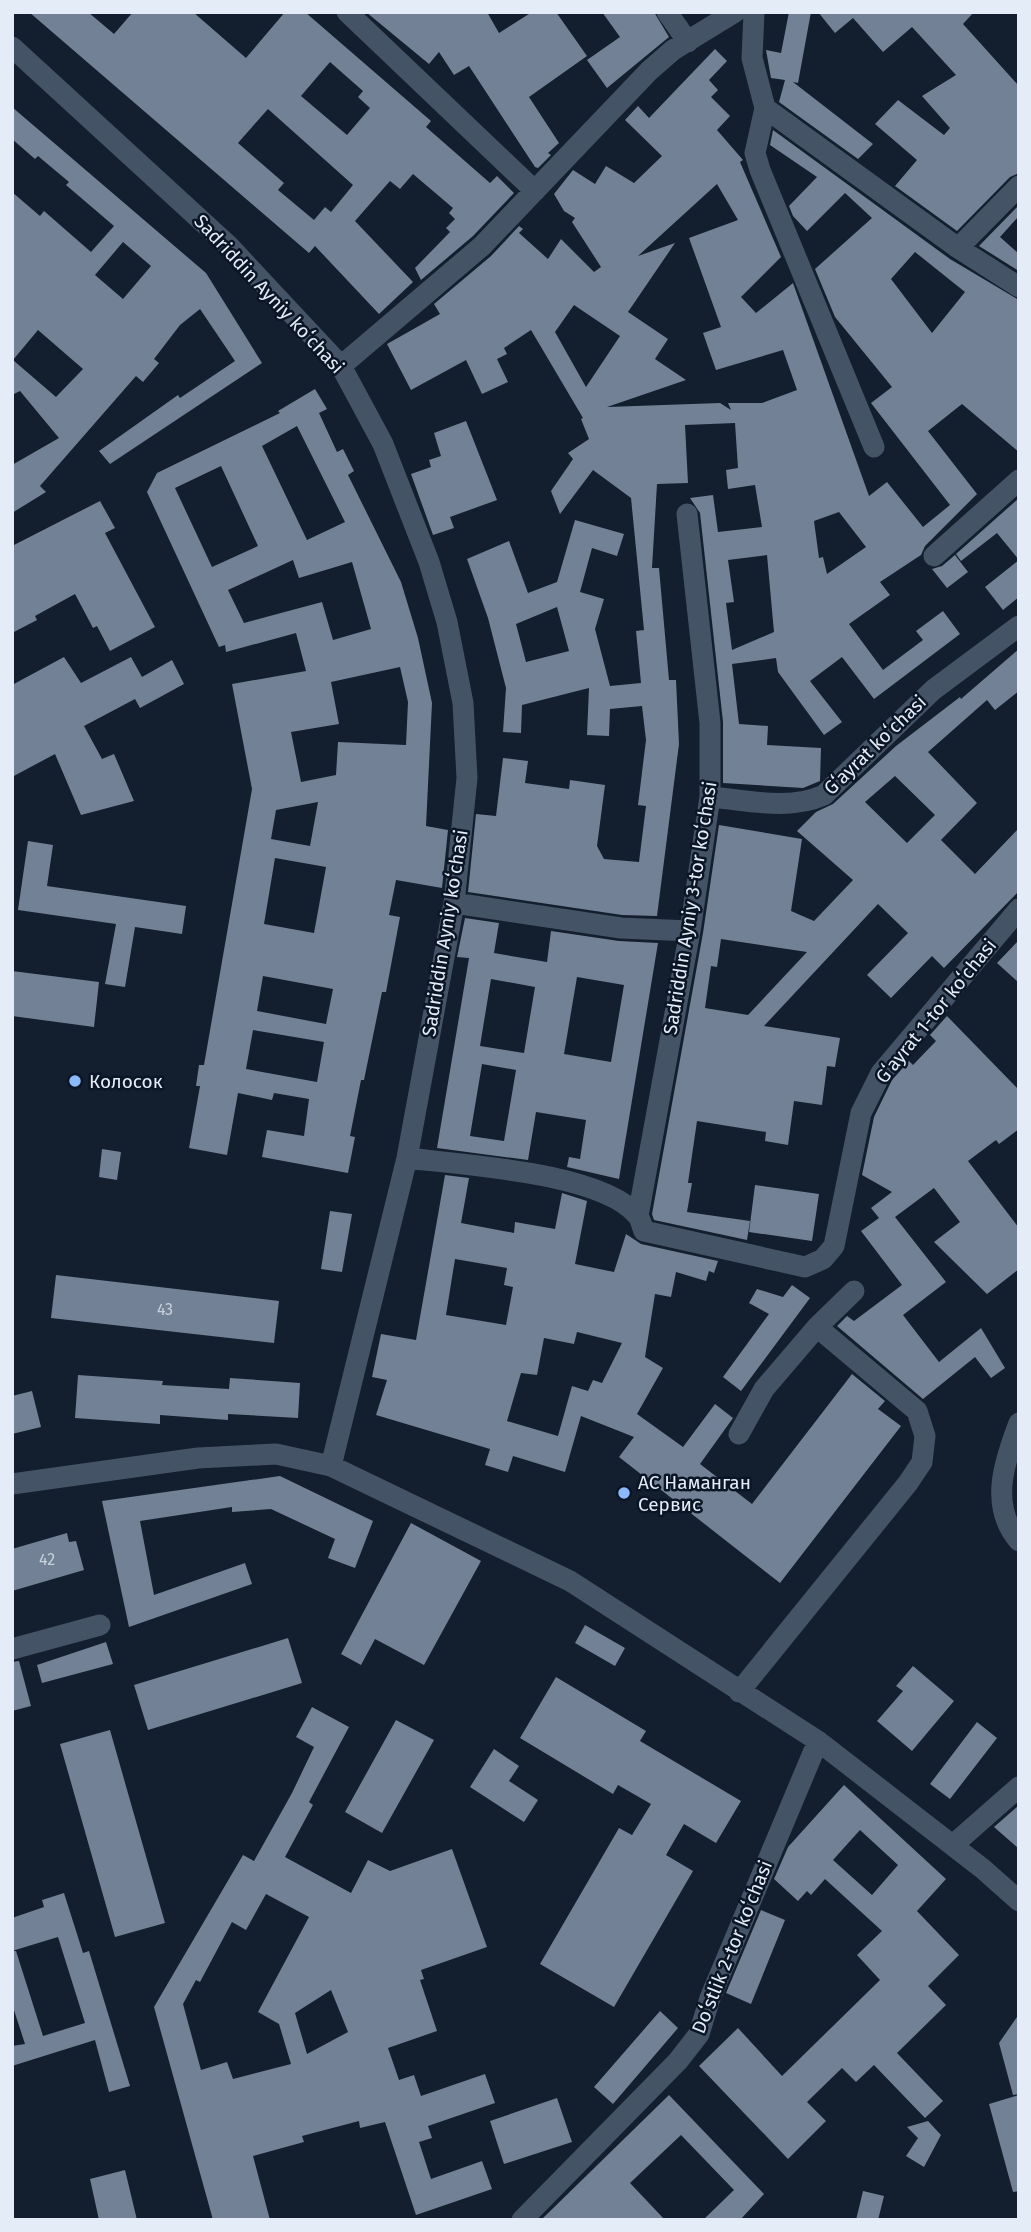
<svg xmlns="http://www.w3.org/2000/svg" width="1031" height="2232" viewBox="0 0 1031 2232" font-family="'Fira Sans',sans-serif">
<rect width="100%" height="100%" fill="#131e2f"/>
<!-- building -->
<path fill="#728195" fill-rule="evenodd" d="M29 12H88L114 34 133 12H193L246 58 285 12H305L431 121 426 127 490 183 497 176 514 193 473 236 421 280 415 268 450 232 446 228 455 219 449 213 453 208 413 174 400 189 390 181 355 221 413 282 379 314 315 246 309 253ZM330 62 363 91 358 97 370 108 347 135 301 96ZM268 109 353 185 331 212 325 207 314 220 278 190 284 183 238 143Z
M366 12H487L499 33 532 12H556L587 56 529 97 559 143 548 153 551 155 538 168 535 167 469 66 454 75 439 52 429 64Z
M602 12H654L669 37 607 88 587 60 620 37Z
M789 12H811L798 83 793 82 873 144 858 159 779 102 785 80 771 78 766 50 781 53Z
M818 12H974L963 24 1019 86V173L1010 177 957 231 895 186 917 160 875 124 898 100 944 135 950 128 922 96 956 75 912 27 883 52 853 18 835 33Z
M715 49 727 61 709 80 718 90 711 97 730 116 717 130 743 160 740 162 781 257 741 297 756 313 793 283 869 496 887 482 923 527 950 505 871 403 892 387 835 317 815 269 872 218 845 193 807 231 793 216 789 206 817 177 770 145 773 130 950 259 1019 300V452L962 404 928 431 977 494 925 546 921 555 880 582 890 595 849 624 883 670 923 640 916 631 943 611 960 634 874 699 842 657 810 681 842 722 824 735 778 672 776 658 732 664 739 724 768 726 767 745 821 748 820 781 803 788 723 783V722L700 513 690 498 713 495 718 532 762 527 755 485 728 489 726 470 738 468 735 423 685 425 688 483 657 484 652 568H659L669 680H676L679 744 657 916 622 915 468 892 476 814 496 816 503 758 528 761 525 783 569 789 570 780 605 785 597 846 604 859 639 862 646 806 638 805 646 740 642 706 610 709 609 736 587 735 589 688 522 705 521 733 503 732 506 688 488 618 467 559 509 541 528 593 557 582 575 520 624 534 617 556 592 548 580 592 604 599 595 629 610 686 641 683 636 631 644 630 631 498 593 470 560 514 551 491 573 459 568 453 589 439 581 419 583 418 531 330 504 348 507 354 497 359 508 382 482 394 466 360 411 390 387 344 440 314 434 304 491 256 519 226 523 229 519 233 548 259 561 239 594 272 601 267 572 222 575 218 564 211 554 194 573 170 595 184 606 166 634 183 662 156 625 120 638 106 649 118ZM717 184 738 220 689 238 721 327 703 333 716 370 783 350 797 390 762 403H728L731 410 720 403 607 407 686 380 655 359 668 339 628 312 675 243 638 256ZM915 252 965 292 932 333 891 279ZM574 305 620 336 586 387 555 332ZM839 512 866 547 827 574 823 557 819 558 814 521ZM767 555 774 632 732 650 726 603 734 602 728 560ZM557 607 569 651 526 662 516 624Z
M12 107 206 273 262 363 110 464 99 451 178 395 180 398 235 361 200 309 180 325 154 359 159 363 143 382 136 376 40 486 46 492 12 513V465L59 438 20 391 12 395V192L40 216 44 211 91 252 114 226 66 185 69 182 38 156 35 159 12 139ZM123 242 151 266 123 299 95 275ZM38 330 83 369 56 397 13 360Z
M1019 205V216L1000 237 1019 254V271L979 246Z
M315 389 327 409 319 413 337 452 343 449 354 471 348 475 401 582 418 638 432 703 426 826 448 830 442 888 396 880 389 915 400 917 386 992H382L364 1080H361L350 1136 355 1137 348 1173 262 1157 267 1130 304 1136 309 1099 274 1093 272 1100 238 1093 227 1155 189 1148 200 1086H196L199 1065H204L252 789 232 684 306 671 296 633 226 652 225 645 219 647 147 492 157 473 280 413 278 411ZM297 426 345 522 307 540 262 446ZM221 466 258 546 212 567 175 488ZM293 560 299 578 352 562 371 629 333 640 322 602 244 623 228 590ZM400 667 408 702 406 745 338 742 336 775 301 782 291 732 339 724 331 682ZM318 802 310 846 271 839 276 810ZM275 858 326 867 314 933 264 924ZM263 976 333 989 326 1024 257 1011ZM253 1030 324 1042 317 1082 246 1069Z
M466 421 497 500 450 517 454 528 433 535 411 474 431 467 429 460 441 456 434 433Z
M1019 498V560L997 533 961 561 956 554Z
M100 501 115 528 105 533 155 627 110 651 97 626 93 628 75 594 35 616 37 620 12 633V546Z
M955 555 968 572 947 588 932 569 942 566Z
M1019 560V597L1003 610 985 587Z
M1019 649V691L995 710 987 700 928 752 977 803 941 840 975 874 1019 828V891L944 968 932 956 891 998 867 975 908 933 878 904 764 1026 840 1038 835 1067 827 1066 822 1105 794 1101 788 1145 765 1141 766 1132 697 1121 688 1183H692L687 1212 750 1221 747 1240 654 1220 652 1214 703 933 719 825 802 839 791 911 814 921 853 880 797 831 816 812 833 804 896 746 960 697 961 699ZM895 776 935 815 907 843 865 802ZM721 939 807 952 748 1015 705 1008 711 966 717 967Z
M64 657 81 683 131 657 142 677 172 660 184 684 140 708 135 699 84 726 102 759 114 754 134 801 81 815 55 754 12 777V685Z
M28 841 53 845 47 886 186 906 182 934 135 927 125 987 105 984 116 924 18 910Z
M465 918 499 923 494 953 547 962 551 931 619 941 658 943 619 1179 567 1167 569 1157 580 1159 586 1120 536 1112 528 1160 437 1148 469 958 457 957ZM577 977 624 985 611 1062 564 1054ZM491 979 535 987 524 1053 480 1046ZM482 1064 516 1070 504 1141 470 1136Z
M1019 940V983L997 963Z
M12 971 99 982 94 1027 12 1016Z
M947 1016 1019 1090V1129L999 1144 996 1140 968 1161 1019 1228V1269L987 1294 934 1242 960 1222 934 1188 895 1217 946 1282 903 1315 939 1362 981 1328 1005 1368 991 1378 975 1357 923 1399 837 1326 847 1316 854 1321 902 1285 861 1231 879 1218 871 1208 892 1192 862 1175 874 1117 892 1080 909 1061 913 1065 936 1041 930 1035Z
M102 1149 121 1152 117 1180 99 1177Z
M445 1175 469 1178 461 1223 514 1233 515 1222 555 1229 562 1193 587 1201 575 1264 614 1272 626 1234 641 1244 718 1261 714 1273 709 1271 706 1281 676 1272 671 1297 655 1294 645 1357 663 1368 637 1414 683 1447 715 1404 733 1418 700 1464 752 1504 852 1374 885 1401 878 1409 901 1426 780 1583 619 1457 634 1437 581 1416 565 1472 513 1456 508 1472 485 1465 490 1449 376 1415 387 1380 372 1377 381 1334 416 1340ZM455 1259 507 1268 504 1285 513 1287 506 1325 446 1315ZM577 1332 622 1343 602 1383 593 1380 588 1391 572 1386 558 1436 507 1421 521 1373 537 1375 544 1338 574 1344Z
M755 1185 819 1194 812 1241 749 1232Z
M330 1211 352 1214 342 1272 321 1269Z
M56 1275 279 1301 274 1343 51 1318Z
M792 1285 810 1298 741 1391 723 1377 769 1314 749 1303 757 1289 783 1297Z
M78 1375 163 1381 162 1385 229 1389 230 1378 300 1383 298 1418 228 1414V1420L160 1415V1424L75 1418Z
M32 1391 41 1427 12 1434V1396Z
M280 1476 373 1521 355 1568 328 1558 335 1539 271 1509 232 1512V1507L140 1521 154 1595 245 1563 252 1584 129 1627 102 1501Z
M411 1523 481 1561 424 1665 375 1639 361 1665 341 1654Z
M67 1533 69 1542 76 1541 84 1570 12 1591V1549Z
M585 1625 625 1648 615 1666 575 1643Z
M288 1638 302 1683 148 1730 134 1685Z
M106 1642 113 1664 42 1683 37 1665Z
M19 1661 31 1706 12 1711V1662Z
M913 1666 954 1701 912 1751 877 1721 903 1691 896 1686Z
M556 1677 646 1731 640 1741 741 1801 716 1843 684 1824 666 1855 693 1871 614 2007 540 1964 619 1828 632 1835 651 1804 618 1785 613 1794 520 1738Z
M312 1707 349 1727 309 1802 313 1805 285 1857 351 1893 368 1860 390 1871 452 1849 487 1947 421 1970 424 1979 420 1980 437 2031 388 2048 399 2080 414 2075 421 2096 485 2074 495 2103 428 2126 432 2138 419 2142 431 2179 482 2161 492 2189 416 2215 385 2122 360 2128 359 2121 302 2136 304 2142 253 2156 270 2220H213L154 2007 243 1855 254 1861 292 1793 314 1747 296 1737ZM266 1894 309 1917 258 2012 279 2024 291 2064 233 2079 227 2062 201 2070 183 2004 196 1980 200 1982 232 1922 246 1930ZM331 1990 348 2032 307 2054 295 2013Z
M396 1720 434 1740 382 1833 345 1812Z
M977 1722 997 1738 950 1799 930 1784Z
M110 1730 165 1923 115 1937 60 1744Z
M494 1749 519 1766 509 1781 538 1800 524 1822 470 1787Z
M844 1785 946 1879 917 1911 959 1955 928 1986 946 2005 897 2053 943 2101 925 2118 874 2065 856 2082 842 2068 807 2102 826 2121 788 2159 699 2066 738 2028 782 2076 880 1980 857 1955 882 1931 825 1879 811 1895 807 1891 798 1901 774 1879 788 1847ZM860 1830 898 1865 872 1895 833 1860Z
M1019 1805V1849L994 1827Z
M64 1893 83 1953 89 1951 130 2086 109 2092 95 2040 12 2066V2046L25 2044 12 2004V1951H16L43 2036 85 2023 58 1937 12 1951V1918L44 1907 42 1900Z
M761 1910 785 1920 751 2004 726 1993Z
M660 2011 678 2028 613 2104 594 2087Z
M1019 2014V2094L1013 2095 999 2043Z
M669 2095 764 2194 740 2220H703L734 2190 681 2135 630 2183 665 2220H541Z
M1019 2095V2191L1013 2192 989 2104Z
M557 2098 572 2142 504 2164 490 2121Z
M928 2121 941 2135 924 2167 906 2156 918 2138 907 2127Z
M125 2170 137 2220H99L90 2179Z
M863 2191 884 2196 878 2220H856Z"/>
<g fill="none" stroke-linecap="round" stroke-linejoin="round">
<!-- minor -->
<path stroke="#455366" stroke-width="21" d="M347 12 535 191
M667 12 688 42
M754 12 752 58 765 108
M12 47 229 246 341 366 383 444 429 562 447 622 463 703 467 778 454 903 407 1158 331 1466
M765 108 755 153 760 170 874 447
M765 108 958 248 1019 287
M958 248 1019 186
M341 366 482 246 649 71 673 50 735 12
M934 556 1019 480
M710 797C747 800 789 811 824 795L933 690 1019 626
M454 903 621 928 690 931
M407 1158C462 1165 602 1172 638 1216 641 1220 642 1227 644 1231L805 1267 823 1259 834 1246 861 1113 881 1073 1019 909
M638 1216 690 931 710 797V723L687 514
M1019 1423C1004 1462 989 1506 1019 1541
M739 1434 764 1389 817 1327
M12 1484 198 1458 276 1454 331 1466 570 1581 818 1741 983 1869 1019 1901
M12 1649 100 1625
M739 1692 908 1483 922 1462 925 1436 917 1411 817 1327 854 1291
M953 1845 1019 1787
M522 2220 678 2061 699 2034 710 1998 818 1741"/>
</g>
<!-- markers -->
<g fill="#8cb9fc" stroke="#0a1525" stroke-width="2.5">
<circle cx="75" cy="1081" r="7"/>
<circle cx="624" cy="1493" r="7"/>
</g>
<g text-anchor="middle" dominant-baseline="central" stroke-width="5" stroke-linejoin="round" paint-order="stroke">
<!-- number labels -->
<g font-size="16" fill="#c8d1de">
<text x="165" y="1309">43</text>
<text x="47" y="1559">42</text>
</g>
<!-- street labels -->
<g font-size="19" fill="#e4ecf7" stroke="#0a1525">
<text transform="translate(269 294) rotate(47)">Sadriddin Ayniy koʻchasi</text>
<text transform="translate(875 745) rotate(-44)">Gʻayrat koʻchasi</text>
<text transform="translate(690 908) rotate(-81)">Sadriddin Ayniy 3-tor koʻchasi</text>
<text transform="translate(445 933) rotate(-81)">Sadriddin Ayniy koʻchasi</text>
<text transform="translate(936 1011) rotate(-51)">Gʻayrat 1-tor koʻchasi</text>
<text transform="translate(732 1947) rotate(-68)">Doʻstlik 2-tor koʻchasi</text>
</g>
<!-- poi labels -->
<g font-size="19" fill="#e4ecf7" stroke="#0a1525" text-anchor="start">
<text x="89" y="1081">Колосок</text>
<text x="638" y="1482">АС Наманган<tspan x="638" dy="22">Сервис</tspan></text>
</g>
</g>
<!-- border -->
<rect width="1031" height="2232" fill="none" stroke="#e4ecf7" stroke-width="28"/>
</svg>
